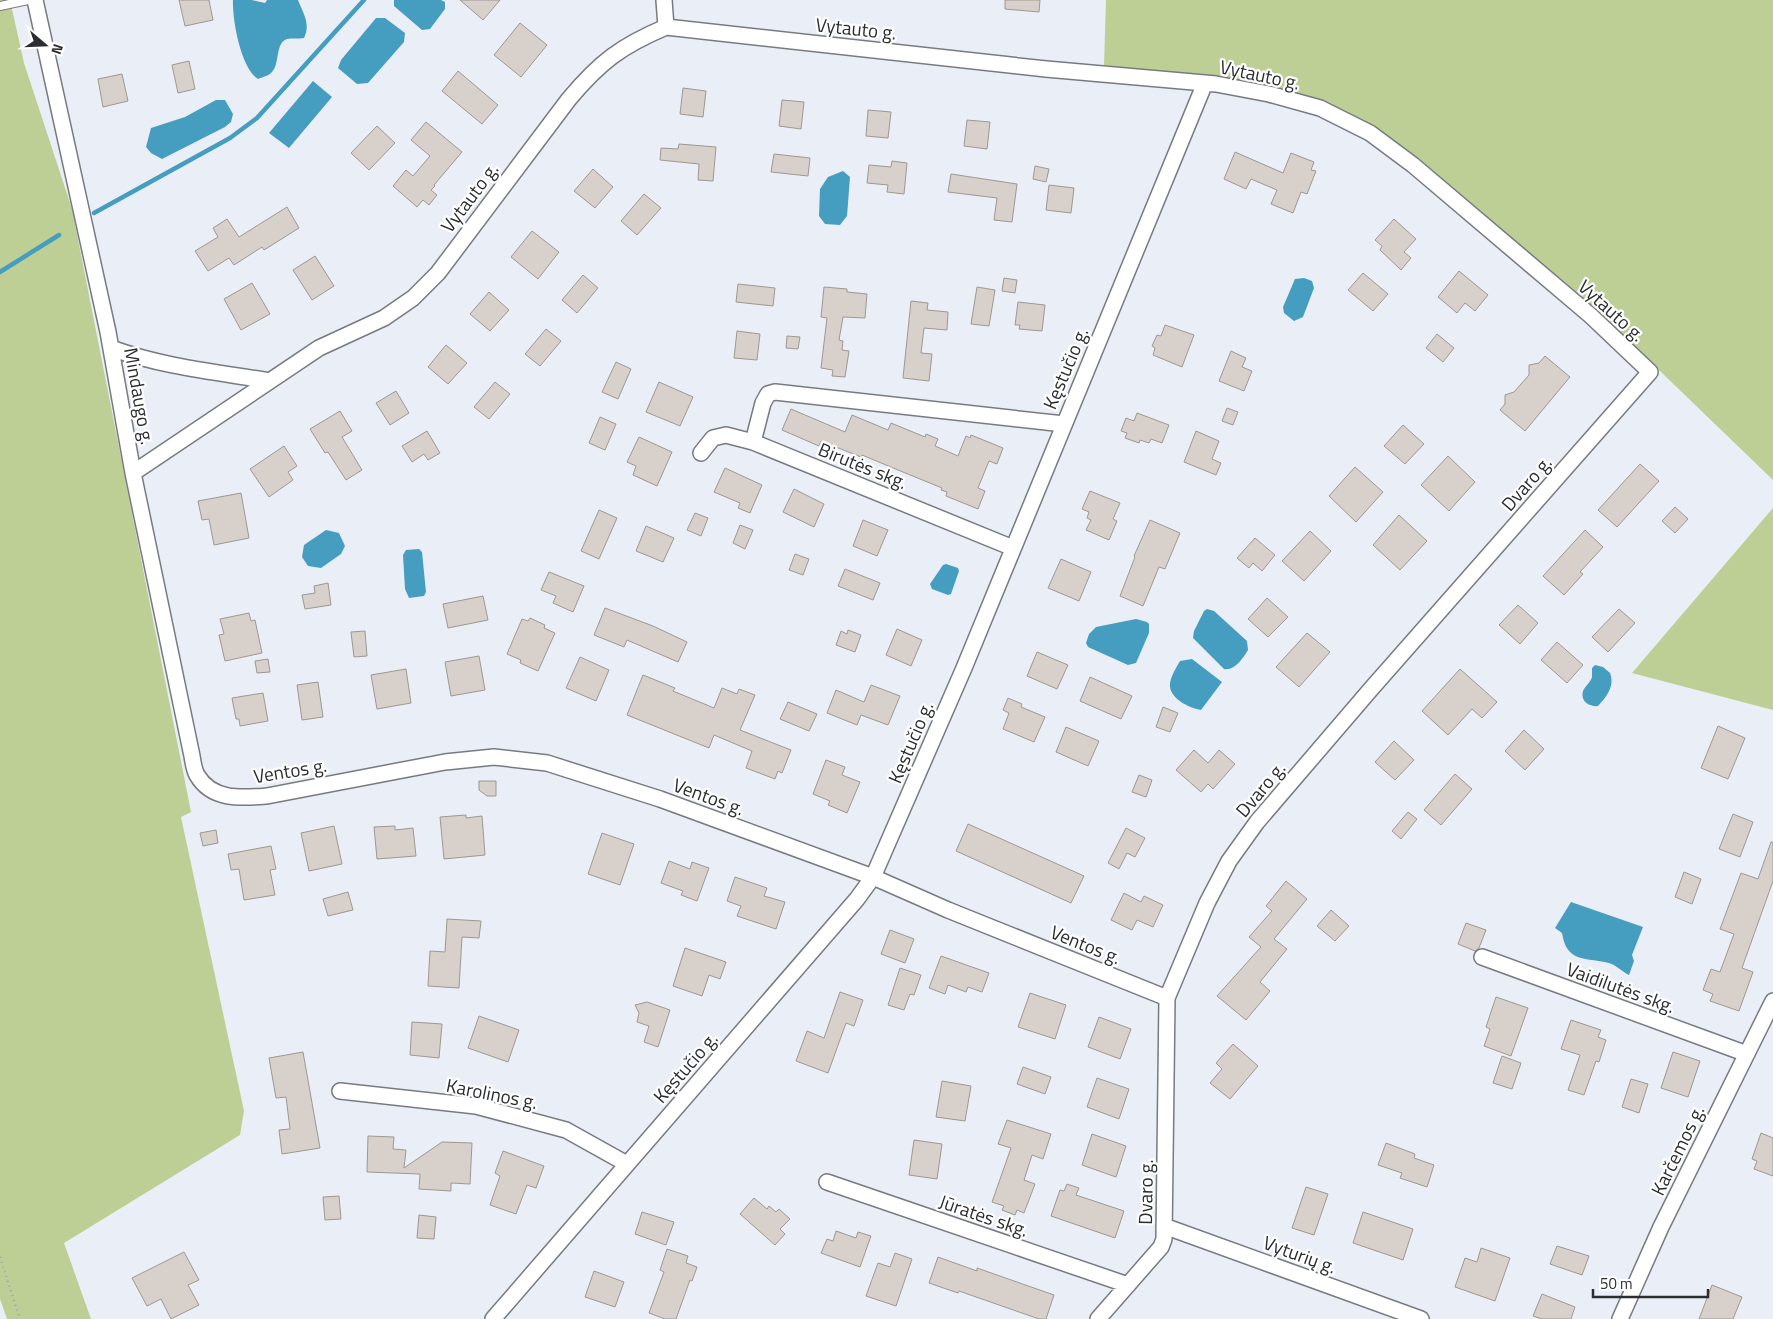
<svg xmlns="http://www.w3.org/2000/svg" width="1773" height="1319" viewBox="0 0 1773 1319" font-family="'Titillium Web',sans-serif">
<rect width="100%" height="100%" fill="#eaeef6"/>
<!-- green -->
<path fill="#becf95" d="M0 0H10L24 63 72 209 191 812 181 817 244 1111 240 1135 64 1243 91 1319H7L0 1299Z
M1106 0H1773V480L1661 372 1399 147 1256 86 1104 65Z
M1773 508V710L1632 673Z"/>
<!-- water -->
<path fill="#459ebf" d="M233 0H252L265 3 267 0H298C303 13 311 24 304 38 298 39 292 38 287 39 275 43 280 64 272 72 269 76 262 77 258 79 241 69 232 19 233 0Z
M394 0H441L445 2V9L430 29 422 30 394 6Z
M376 18H385L405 33 404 42 368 83 357 84 338 68 341 60Z
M313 81 332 97 289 148 269 133Z
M216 100H225L233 114 231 122 225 127 162 159 151 153 146 147 151 128 185 117Z
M843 171 850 177 847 216 840 225 825 224 819 216 820 189 828 177Z
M1304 278 1312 281 1314 288 1303 317 1294 321 1284 313 1283 307 1295 279Z
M326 530 339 533 345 546 341 554 321 568 308 566 302 557 304 545Z
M419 549 422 552 426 592 424 596 409 598 405 589 403 555 406 550Z
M946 564 958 568 959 571 951 594 948 595 932 589 930 584 943 565Z
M1207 609 1214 611 1247 641 1248 650C1243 658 1235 671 1224 669L1193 638 1194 631 1204 611Z
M1136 619 1147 622 1149 624V633L1136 663 1128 665 1088 647 1086 643 1089 634 1096 627Z
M1192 659 1222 682 1201 710C1190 708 1172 700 1170 687 1169 679 1176 668 1180 661Z
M1595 665 1603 667 1610 673C1615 686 1607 696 1598 706 1590 707 1580 702 1583 691 1585 686 1591 682 1592 677 1592 674 1592 671 1592 668Z
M1571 902 1643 927 1632 955 1634 961 1629 975C1623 972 1616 965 1609 963 1584 957 1567 963 1562 933L1555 928Z"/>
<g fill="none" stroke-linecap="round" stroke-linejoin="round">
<!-- stream -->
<path stroke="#459ebf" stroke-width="4.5" d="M94 213 230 138 257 118 364 0
M0 272 59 235"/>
</g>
<!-- building -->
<path fill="#d8d1cb" stroke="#9e9892" d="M179 0H209L213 20 185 26Z
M460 0H500L483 20Z
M1005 0H1040L1039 12 1005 9Z
M520 23 547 45 521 77 494 55Z
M189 61 195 89 178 93 172 65Z
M458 71 498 105 482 124 442 91Z
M122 74 128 101 103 107 98 79Z
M683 88 706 91 703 117 680 114Z
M782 100 804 102 801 129 779 126Z
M868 110 891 112 888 138 866 136Z
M967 120 990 122 987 149 964 146Z
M426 122 462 152 434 185 435 186 431 190 437 195 429 205 423 200 417 207 393 186 406 170 413 176 430 156 411 140Z
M377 126 395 143 369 170 351 153Z
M679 144 716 147 713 181 698 180 699 164 660 160 661 148 678 149Z
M1235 152 1283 173 1291 153 1314 162 1311 170 1316 171 1307 194 1301 192 1293 213 1271 204 1277 190 1251 179 1246 189 1224 179Z
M774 154 810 158 808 176 771 172Z
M892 161 907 163 904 194 887 192 888 185 867 183 869 165 891 167Z
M1035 166 1049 169 1046 182 1033 179Z
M593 169 613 187 595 208 574 191Z
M951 174 1017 184 1012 222 994 220 997 198 948 192Z
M1049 185 1074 188 1071 213 1046 210Z
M644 194 661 208 637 235 621 221Z
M287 207 299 228 264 250 262 247 234 265 229 258 208 271 195 251 218 237 213 228 227 219 239 237Z
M1394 219 1416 239 1404 252 1411 258 1401 270 1380 250 1382 246 1375 240Z
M532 231 559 252 538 279 511 257Z
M315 256 334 286 312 300 293 270Z
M1459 271 1488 295 1475 311 1465 303 1457 313 1438 297Z
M1363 273 1388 294 1373 311 1348 290Z
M583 275 598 288 577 313 562 300Z
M1004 278 1017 280 1015 293 1002 291Z
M252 283 270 314 241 330 224 299Z
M738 284 775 288 773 306 736 302Z
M824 287 847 289V292L867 294 865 318 843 317 839 340 843 341 842 350 849 351 845 377 832 376 833 370 821 368 827 318 821 317Z
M977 287 995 290 989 326 971 324Z
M489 292 509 310 490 331 470 314Z
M911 301 928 303 927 310 948 312 947 330 924 328 921 353 932 354 929 381 903 378Z
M1018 302 1045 305 1042 331 1019 329 1020 325H1015Z
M1165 325 1194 335 1182 367 1153 355 1155 348 1152 346 1157 335 1161 336Z
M546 329 561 341 540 366 525 354Z
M737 331 760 334 757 360 734 358Z
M1437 334 1454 348 1443 362 1426 348Z
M787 336 800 337 798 349 786 348Z
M446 345 467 363 448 384 428 367Z
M1231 351 1246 358 1242 367 1252 371 1244 391 1219 381Z
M1545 356 1570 377 1525 431 1500 410 1505 404V395L1514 392 1529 375V365L1539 363Z
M616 362 631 369 618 399 602 392Z
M495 382 510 394 489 419 474 407Z
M659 382 693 397 680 426 646 412Z
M396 391 409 413 390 425 376 403Z
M1227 408 1238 412 1233 425 1222 421Z
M791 409 845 432 852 415 888 430 891 423 925 437 926 434 938 439 935 446 958 456 966 436 970 438 971 435 1003 448 997 464 989 461 978 488 985 491 978 509 946 496 947 492 941 490 942 488 898 470 862 455 861 457 821 441 819 446 782 430Z
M340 411 352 431 342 437 362 470 346 480 328 452 325 453 310 429Z
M1137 413 1169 425 1162 443 1151 439 1149 443 1140 440 1139 443 1125 438 1127 433 1121 431 1126 418 1134 421Z
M600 417 616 424 605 450 589 443Z
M1403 425 1424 444 1405 464 1384 446Z
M427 431 440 453 428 460 424 454 412 462 402 446Z
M1196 431 1219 441 1212 459 1221 463 1216 475 1184 462Z
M639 437 672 452 657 486 633 475 636 466 627 462Z
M284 446 297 466 288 472 293 480 269 497 250 469Z
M1448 456 1475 482 1449 511 1421 485Z
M1640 464 1659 481 1617 527 1598 510Z
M1355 467 1383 492 1356 522 1329 496Z
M725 468 762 485 750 513 738 508 740 503 714 492Z
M794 489 824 504 814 527 783 512Z
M1090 491 1120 503 1113 519 1117 521 1109 540 1086 530 1091 520 1087 518 1089 512 1082 509Z
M241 493 249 538 214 545 209 519 202 520 198 501Z
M1675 507 1688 519 1675 533 1662 521Z
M599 510 617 518 599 559 581 551Z
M695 513 708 518 701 536 687 530Z
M1399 515 1427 541 1400 570 1373 545Z
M863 520 888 530 877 556 853 546Z
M1150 520 1180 533 1165 569 1159 567 1143 606 1120 596 1135 557 1134 556Z
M740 525 753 530 745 549 733 543Z
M646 526 674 538 663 562 636 551Z
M1585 530 1603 547 1580 572 1583 574 1564 595 1543 576Z
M1310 531 1331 551 1304 581 1282 561Z
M1255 538 1275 555 1262 571 1253 563 1249 568 1237 558Z
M795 554 809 559 803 575 789 570Z
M1061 559 1091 572 1079 601 1048 588Z
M845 569 880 583 873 600 838 586Z
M549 572 584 586 573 612 553 603 556 596 541 590Z
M328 583 331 605 305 609 302 595 315 593 314 586Z
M483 596 488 620 448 628 443 604Z
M1267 598 1288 617 1268 637 1248 619Z
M1518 605 1538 623 1520 644 1499 625Z
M605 608 653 626 687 642 678 662 627 640 624 647 594 635Z
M1619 609 1635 623 1608 652 1592 637Z
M249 613 251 621 255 620 262 653 225 661 219 635 224 634 220 619Z
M530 618 545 625 544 628 555 633 538 671 520 663 521 660 507 654 522 619 528 621Z
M897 629 922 640 911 666 886 655Z
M848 630 861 635 855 652 836 645 841 631 847 634Z
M365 631 367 656 354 657 351 632Z
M1307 633 1330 652 1299 687 1276 667Z
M1557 642 1583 665 1567 683 1541 660Z
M1037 652 1068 665 1057 689 1027 676Z
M479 656 485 690 451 696 445 662Z
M580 657 609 670 596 701 566 688Z
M268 659 270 672 257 673 255 661Z
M406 669 411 703 377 709 371 675Z
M1460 669 1497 702 1482 718 1472 709 1448 735 1422 711Z
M643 675 675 688 673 691 714 708 722 688 737 694 739 689 755 695 740 730 791 750 782 773 778 771 775 779 746 768 752 751 714 735 709 748 627 715Z
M1090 677 1132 696 1121 719 1080 701Z
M318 682 323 717 302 720 297 685Z
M871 685 900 696 888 725 861 715 857 725 827 713 836 690 864 702Z
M263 693 268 721 240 726 239 719H236L232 698Z
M1008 698 1022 704 1021 707 1045 717 1034 742 1003 729 1009 713 1003 710Z
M788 702 817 714 809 731 780 719Z
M1163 707 1178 713 1170 732 1156 727Z
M1718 726 1745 738 1728 779 1701 768Z
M1066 727 1099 741 1088 766 1056 752Z
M1524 730 1544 749 1525 770 1505 751Z
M1394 741 1414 760 1395 780 1375 762Z
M1194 750 1208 763 1219 750 1235 764 1213 789 1208 784 1201 792 1176 770Z
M826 760 845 767 842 775 860 782 847 813 828 805 830 801 813 794Z
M1455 774 1472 789 1441 825 1424 810Z
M1139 775 1152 780 1146 797 1132 792Z
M479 781H496V796H487L479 790Z
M1408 812 1417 819 1401 839 1392 831Z
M1733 814 1753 822 1740 857 1719 849Z
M466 815V818L482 816 485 855 444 859 440 817Z
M968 824 1084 876 1071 903 956 851Z
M334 826 342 864 309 871 301 833Z
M395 826V830L413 828 416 856 377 859 374 827Z
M1126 828 1145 838 1135 857 1127 853 1119 869 1108 863Z
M216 830 218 843 203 846 200 833Z
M602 833 634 844 620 885 588 874Z
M1771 842H1773V881L1742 968 1753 972 1739 1011 1710 1001 1713 994 1703 990 1711 969 1720 972 1734 934 1720 929 1741 873 1758 879Z
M271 846 276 869 270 870 275 895 244 900 239 869 231 870 228 854Z
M669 861 690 869 692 862 709 868 697 901 681 895 683 891 661 883Z
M1684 872 1701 879 1692 904 1675 897Z
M735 877 767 888 764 896 785 902 776 929 737 916 741 906 727 901Z
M1286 881 1307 899 1274 939 1287 949 1260 982 1270 991 1246 1020 1217 996 1261 947 1249 937 1272 911 1266 906Z
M348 892 353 910 328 916 323 899Z
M1124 893 1141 902 1144 896 1163 905 1153 927 1137 920 1132 930 1111 920Z
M1331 910 1349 926 1335 941 1317 926Z
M447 919 481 921 479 938 462 937 459 988 428 986 430 951 445 952Z
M1466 923 1486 930 1479 948 1475 951 1458 944Z
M890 930 914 939 905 963 881 954Z
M685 948 726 962 720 979 709 975 702 996 673 986Z
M941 956 989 973 982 992 968 987 966 992 948 985 945 994 929 988Z
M900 968 921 975 914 995 910 994 904 1010 888 1005Z
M840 992 863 1000 854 1026 846 1023 828 1073 796 1061 807 1031 824 1038Z
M1030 993 1066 1005 1055 1039 1018 1027Z
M1496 997 1528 1008 1511 1056 1484 1046 1490 1029 1486 1027Z
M647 1002 670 1010 658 1047 644 1042 649 1026 637 1022 639 1013 635 1005Z
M479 1016 519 1030 508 1062 468 1048Z
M1099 1017 1131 1029 1120 1059 1088 1047Z
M1571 1020 1601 1030 1598 1037 1606 1040 1599 1062 1596 1061 1584 1095 1568 1090 1580 1055 1561 1049Z
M412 1022 442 1024 439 1058 410 1055Z
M1233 1044 1258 1066 1230 1099 1210 1083 1222 1069 1216 1063Z
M303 1052 320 1148 282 1154 279 1130 290 1129 286 1097 276 1098 269 1058Z
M1673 1052 1700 1061 1688 1097 1661 1088Z
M1502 1056 1521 1063 1512 1089 1493 1083Z
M1023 1067 1051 1077 1045 1094 1017 1084Z
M1097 1078 1129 1089 1119 1119 1087 1107Z
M1631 1079 1648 1084 1639 1113 1622 1107Z
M942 1081 971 1086 965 1121 936 1117Z
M1007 1120 1051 1134 1043 1159 1032 1155 1024 1180 1035 1184 1024 1213 1017 1210 1015 1215 1002 1210 1004 1206 992 1202 1011 1148 998 1144Z
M1761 1133 1773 1138V1176L1754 1169 1757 1161 1752 1159Z
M1092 1134 1126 1146 1116 1177 1082 1165Z
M368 1136 394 1137 393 1149 406 1150 404 1168 442 1142 472 1143 470 1184 451 1183V1191L419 1189 420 1174 367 1172Z
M914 1140 942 1144 937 1179 909 1175Z
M1386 1143 1415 1154 1414 1158 1434 1165 1427 1187 1400 1178 1402 1173 1378 1165Z
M503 1151 544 1166 536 1188 527 1185 516 1214 490 1205 500 1176 495 1173Z
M1067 1184 1079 1188 1076 1195 1124 1211 1115 1238 1051 1216 1060 1190 1064 1191Z
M1306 1187 1328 1194 1314 1235 1292 1228Z
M339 1196 341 1219 325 1220 323 1197Z
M754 1198 767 1209 769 1206 776 1212 779 1209 790 1219 780 1229 785 1234 775 1245 740 1214Z
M642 1212 674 1222 666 1245 635 1234Z
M1363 1212 1413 1229 1403 1260 1353 1243Z
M419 1215 436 1217 434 1239 417 1238Z
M836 1231 856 1238 858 1232 871 1236 860 1267 821 1253 827 1239 833 1241Z
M1557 1246 1589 1256 1582 1275 1550 1264Z
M1481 1248 1510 1258 1495 1301 1455 1287 1465 1258 1477 1262Z
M667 1249 688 1256 686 1263 697 1267 692 1281 690 1280 676 1319H665L649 1313 664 1272 660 1270Z
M184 1252 199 1280 188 1285 199 1305 171 1319 161 1299 147 1306 132 1278Z
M895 1253 912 1259 896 1306 866 1296 878 1263 890 1267Z
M938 1257 977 1271V1268L1054 1295 1046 1319H1039L959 1291 958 1293 929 1283Z
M594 1271 624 1282 615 1307 585 1297Z
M1712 1285 1742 1297 1733 1319H1699Z
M1542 1294 1575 1307 1571 1319H1542L1533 1316Z"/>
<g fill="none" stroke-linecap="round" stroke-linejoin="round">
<defs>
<path id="lane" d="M0 6 28 0"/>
<path id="street" d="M35 0 108 332 133 473 192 756C193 762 194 770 197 775 212 801 242 798 267 796L445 762 494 757 547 763 660 799 873 877 948 910 1167 998
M664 0 666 27
M111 348C163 367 216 372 270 381
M753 442 763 403 768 394 775 392 1064 424
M701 453 713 438 726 435 753 442 1013 548
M133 473 319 348 384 318 413 298 438 273 569 99C600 62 621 46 666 27L1046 69 1216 84 1269 94 1320 108 1370 133 1413 165 1591 316 1650 372 1371 689 1257 822 1229 861 1207 903 1167 998 1164 1239 1161 1247 1098 1319
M1482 957 1747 1054
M340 1091 476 1106 566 1130 627 1164
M827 1182 1128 1285
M1164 1226 1421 1319
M493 1319 857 899 873 877 964 668 1205 83
M1620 1319 1661 1227 1773 1001"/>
</defs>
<!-- lane casing -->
<use href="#lane" stroke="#777b81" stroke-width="10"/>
<!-- street casing -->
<use href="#street" stroke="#777b81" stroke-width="18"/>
<!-- path -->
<path stroke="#9fa2a9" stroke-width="2.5" stroke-dasharray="1 4" stroke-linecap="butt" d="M0 1257 20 1319"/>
<!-- lane -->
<use href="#lane" stroke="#fff" stroke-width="8"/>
<!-- street -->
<use href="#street" stroke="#fff" stroke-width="15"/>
</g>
<g text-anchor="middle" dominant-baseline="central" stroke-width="4.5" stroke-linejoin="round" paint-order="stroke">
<!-- street labels -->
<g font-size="19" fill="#2b2d30" stroke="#fff">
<text transform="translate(856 28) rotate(6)">Vytauto g.</text>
<text transform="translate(1260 74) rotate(12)">Vytauto g.</text>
<text transform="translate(469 197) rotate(-53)">Vytauto g.</text>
<text transform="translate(1612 310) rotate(42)">Vytauto g.</text>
<text transform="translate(1065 368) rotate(-67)">Kęstučio g.</text>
<text transform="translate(140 396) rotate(80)">Mindaugo g.</text>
<text transform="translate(863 465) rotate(22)">Birutės skg.</text>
<text transform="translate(1526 483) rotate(-49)">Dvaro g.</text>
<text transform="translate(910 742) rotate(-67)">Kęstučio g.</text>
<text transform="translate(290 770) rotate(-9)">Ventos g.</text>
<text transform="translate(1260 789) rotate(-50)">Dvaro g.</text>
<text transform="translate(709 796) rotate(20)">Ventos g.</text>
<text transform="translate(1086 944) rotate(22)">Ventos g.</text>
<text transform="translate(1621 987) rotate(20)">Vaidilutės skg.</text>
<text transform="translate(685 1067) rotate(-49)">Kęstučio g.</text>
<text transform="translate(492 1093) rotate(11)">Karolinos g.</text>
<text transform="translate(1677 1150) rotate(-64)">Karčemos g.</text>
<text transform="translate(1145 1192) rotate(-89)">Dvaro g.</text>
<text transform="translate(984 1215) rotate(19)">Jūratės skg.</text>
<text transform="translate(1300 1254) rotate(20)">Vyturių g.</text>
</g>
</g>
<!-- north arrow -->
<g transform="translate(45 45) rotate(109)" stroke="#ffffff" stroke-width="4" paint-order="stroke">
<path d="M0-4L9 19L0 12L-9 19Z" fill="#2b2d30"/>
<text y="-8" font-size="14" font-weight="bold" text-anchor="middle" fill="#2b2d30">N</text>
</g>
<!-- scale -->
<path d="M1593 1289v8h115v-8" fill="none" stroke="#2b2d30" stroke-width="2.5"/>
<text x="1600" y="1289" font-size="15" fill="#2b2d30" stroke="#ffffff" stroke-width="4" paint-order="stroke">50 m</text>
</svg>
